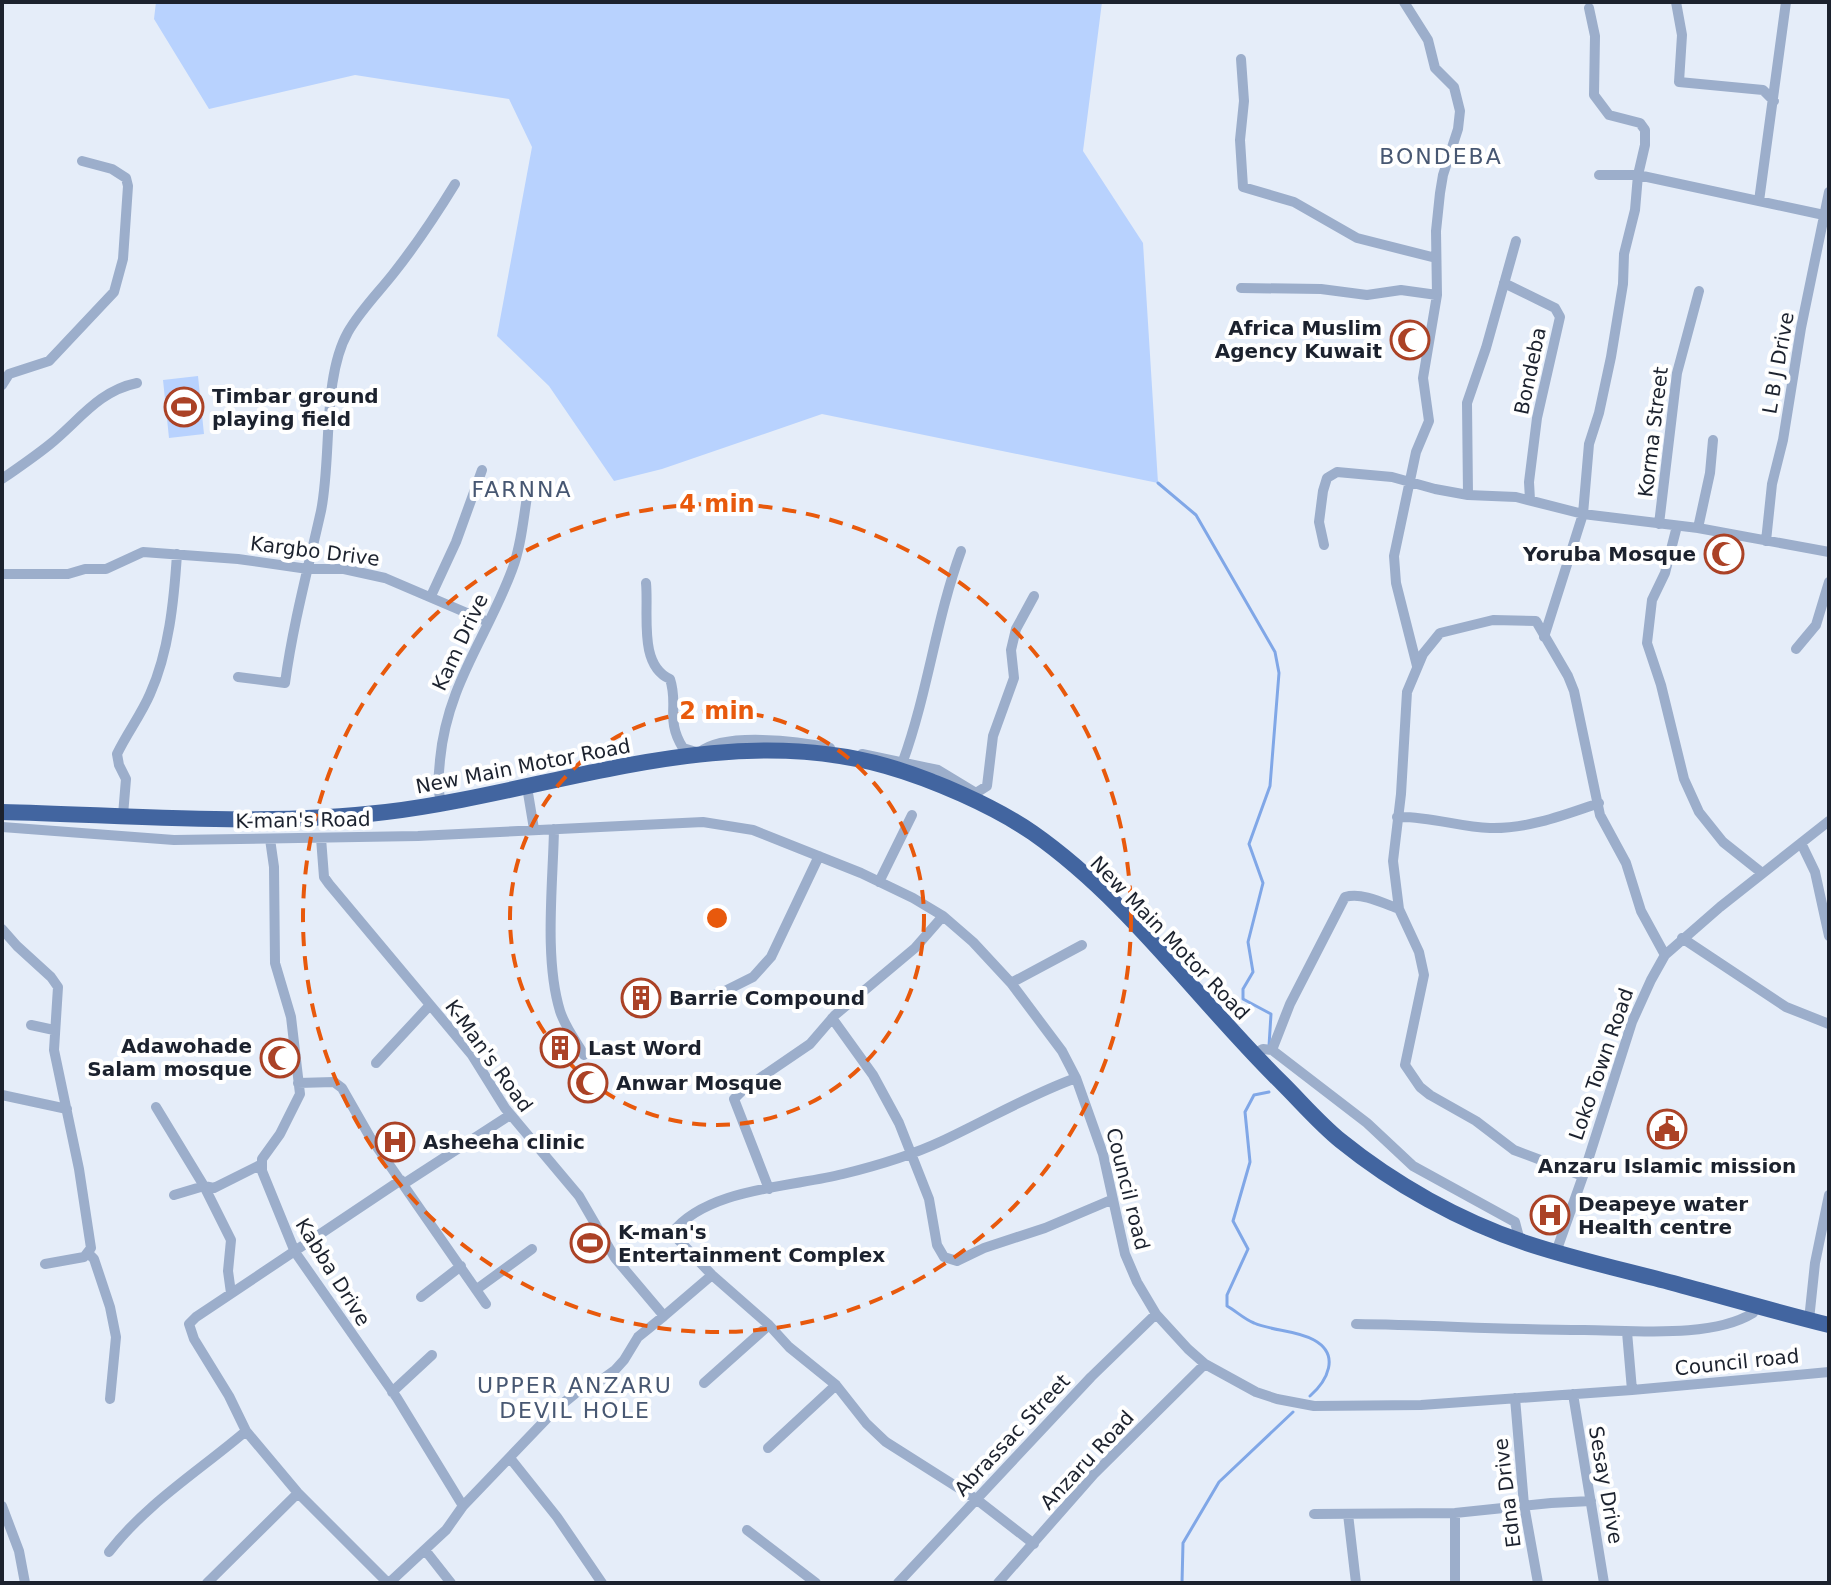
<svg xmlns="http://www.w3.org/2000/svg" width="1831" height="1585" viewBox="0 0 1831 1585" font-family="'DejaVu Sans',sans-serif">
<rect width="100%" height="100%" fill="#e5edf9"/>
<!-- green -->
<path fill="#b8d2fe" d="M156 2H1102L1083 151 1143 243 1158 483 822 414 662 469 614 481 549 386 497 336 532 147 509 99 355 75 209 109 154 19Z
M198 376 204 434 169 438 163 380Z"/>
<g fill="none" stroke-linecap="round" stroke-linejoin="round">
<!-- stream -->
<path stroke="#80a7e7" stroke-width="3" d="M1158 483 1196 515 1275 652 1279 673 1270 786 1249 844 1263 883 1248 942 1253 972 1243 989V999L1271 1014 1269 1046
M1269 1092 1254 1095 1245 1112 1250 1162 1233 1221 1248 1249 1227 1295V1306C1236 1311 1244 1319 1254 1323 1272 1331 1297 1330 1314 1340 1341 1355 1327 1381 1310 1396
M1182 1583 1183 1543 1219 1482 1293 1412"/>
<!-- minor -->
<path stroke="#9caecb" stroke-width="10" d="M1404 2 1428 40 1435 68 1454 87 1460 111 1458 129 1443 175 1440 193 1436 231 1437 295 1423 378 1429 421 1416 452 1394 556 1396 583 1417 666
M1676 2 1682 35 1679 82 1763 90 1774 101
M1241 59 1244 101 1240 140 1243 187 1294 202 1357 238 1436 258
M1599 175H1638L1824 215
M1759 201 1786 2
M1504 283 1555 308 1560 317 1537 418 1529 482 1530 500
M1241 288 1321 289 1367 295 1401 290 1437 295
M2 385 9 374 49 361 114 292 123 259 128 186 126 178 112 169 82 161
M2 479C18 468 34 457 49 445 79 421 98 391 137 383
M1468 495 1467 403 1486 348 1516 241
M1659 524 1677 373 1699 291
M1677 526 1665 573 1652 600 1647 643 1661 685 1684 779 1699 812 1723 842 1762 873
M1698 528 1710 473 1713 440
M1766 541 1772 484 1783 440 1801 328 1829 192
M1324 545 1319 522 1323 491 1327 478 1337 472 1392 477 1435 489 1468 495 1516 497 1583 514 1698 528 1829 552
M2 574H68L85 569H106L143 552 238 559 308 569H344L385 578 488 622
M646 583C649 613 638 665 670 679 679 706 665 719 683 748L696 752
M431 596 456 542 482 470
M1544 637 1583 514 1589 444 1599 413 1611 357 1623 284 1624 254 1635 210 1638 175 1645 145V130L1640 123 1609 115 1594 95 1595 36 1589 8
M1796 649 1816 625 1829 582
M238 677 285 683C293 624 308 569 321 511 332 457 322 378 348 332 360 311 378 293 393 274 416 245 436 215 455 184
M700 752C724 732 799 741 830 748
M862 754 938 770 976 793
M903 761C928 692 936 619 961 551
M528 793 534 829
M976 793 987 786 993 736 1014 678 1011 650 1016 629 1034 596
M442 803C436 789 439 775 440 760 447 685 487 637 512 570 521 547 523 521 527 497
M123 815 126 779 119 765 117 754C127 733 141 715 150 694 169 652 174 600 177 554
M1397 817C1430 816 1459 827 1490 828 1528 829 1564 815 1599 803
M2 827 174 840 418 836 703 822 753 830 861 873 913 898 943 916 973 942 1011 983 1062 1051 1076 1078 1103 1154 1125 1254 1137 1282 1156 1314 1188 1349 1205 1364 1256 1392 1277 1399 1314 1406 1421 1405 1632 1390 1829 1372
M554 829C553 883 544 959 560 1011 565 1027 576 1041 584 1055
M321 838 324 877 329 884 472 1055 505 1108 579 1196 615 1258 664 1316 712 1275
M270 839 274 867 275 963 291 1017 300 1094 280 1134 262 1159V1171L295 1252 397 1398 463 1506
M1801 843 1815 872 1829 936
M879 882 912 815
M2 929 17 946 51 977 58 987 54 1050 79 1169 91 1248 84 1257 45 1264
M1682 938 1786 1007 1829 1024
M1011 983 1082 945
M678 1002 719 994 753 977 771 957 819 856
M832 1018 873 1075 899 1123 929 1199 937 1245 944 1257 957 1261 984 1248 1045 1228 1111 1200
M31 1025 54 1030
M1272 1050 1290 1004 1345 897C1362 892 1383 903 1399 909
M1253 1054 1263 1049 1272 1050 1367 1123 1413 1166 1515 1222 1520 1241
M376 1063 430 1005
M298 1083 334 1082 342 1088 370 1137 486 1304
M2 1095 67 1109
M156 1107 204 1186 214 1188 260 1165
M1583 1176 1514 1150 1476 1121 1430 1095 1420 1087 1405 1065 1424 975 1419 952 1399 909 1393 861 1401 794 1407 692 1423 654 1440 633 1493 620 1536 621 1568 676 1574 691 1600 815 1626 863 1641 911 1665 955
M405 1183 510 1115
M769 1189 734 1099 744 1089 810 1044 835 1015 915 948 943 916
M174 1195 204 1186 231 1240 228 1271 231 1293
M1556 1252 1583 1176 1632 1022 1651 980 1665 955 1720 907 1829 821
M88 1253 94 1259 110 1307 116 1337 110 1399
M477 1289 532 1249
M421 1297 461 1266
M1809 1320 1815 1263 1829 1195
M1356 1324C1432 1325 1508 1330 1584 1330 1632 1330 1711 1339 1753 1313
M1627 1332 1632 1390
M704 1383 769 1325
M392 1392 432 1355
M1573 1394 1604 1583
M1515 1398 1524 1505 1538 1583
M768 1448 836 1385
M510 1458 557 1517 602 1583
M2 1506 19 1551 25 1583
M1455 1513V1583
M1314 1514 1455 1513 1551 1503 1591 1501
M1348 1514 1356 1583
M747 1530 816 1583
M1034 1544 976 1499 886 1442 866 1423 836 1385 789 1347 769 1325 712 1275 672 1233C707 1188 792 1187 843 1174 876 1166 912 1155 942 1141 987 1120 1029 1095 1076 1078
M425 1550 451 1583
M109 1552C147 1503 199 1471 246 1431
M207 1583 298 1493
M388 1583 298 1493 246 1431 229 1396 194 1339 189 1324 196 1317 401 1180
M389 1583 446 1530 463 1506 555 1410 582 1388 597 1383 615 1370 624 1360 638 1337 664 1316
M898 1583 1091 1377 1156 1314
M998 1583 1094 1474 1205 1364"/>
<!-- highway -->
<path stroke="#4265a0" stroke-width="16" d="M2 812C129 815 260 827 386 812 551 792 720 719 886 766 932 779 994 806 1033 833 1130 901 1199 1002 1283 1084 1302 1103 1320 1124 1341 1141 1394 1184 1460 1221 1526 1243 1574 1259 1624 1270 1673 1283 1725 1297 1777 1312 1829 1325"/>
</g>
<!-- distance rings -->
<g fill="none" stroke="#e8590c" stroke-width="4" stroke-dasharray="14 10">
<circle cx="717" cy="918" r="207"/>
<circle cx="717" cy="918" r="414"/>
</g>
<!-- icons -->
<defs>
<symbol id="mosque-ring" viewBox="-11 -11 22 22"><circle r="9.5" fill="#fff" stroke="#ab4226" stroke-width="1.5"/><path d="M3.5-4.9A6 6 0 1 0 3.5 4.9A5 5 0 1 1 3.5-4.9Z" fill="#ab4226"/></symbol>
<symbol id="stadium-ring" viewBox="-11 -11 22 22"><circle r="9.5" fill="#fff" stroke="#ab4226" stroke-width="1.5"/><path d="M0-5a6.5 5 0 1 0 0 10a6.5 5 0 1 0 0-10ZM-3.5-1.8h7v3.6h-7Z" fill="#ab4226"/></symbol>
<symbol id="building-ring" viewBox="-11 -11 22 22"><circle r="9.5" fill="#fff" stroke="#ab4226" stroke-width="1.5"/><path d="M-4-6H4V6H1V3H-1V6H-4ZM-2.5-4.3h1.7v1.8h-1.7ZM.8-4.3h1.7v1.8H.8ZM-2.5-1h1.7V.8h-1.7ZM.8-1h1.7V.8H.8Z" fill="#ab4226"/></symbol>
<symbol id="civic-ring" viewBox="-11 -11 22 22"><circle r="9.5" fill="#fff" stroke="#ab4226" stroke-width="1.5"/><path d="M-.6-6.5H3V-4.5H.6V-3L4-1V1h2V6H-6V1h2V-1L-.6-3ZM-1.2 2.5V6h2.4V2.5Z" fill="#ab4226"/></symbol>
<symbol id="hospital-ring" viewBox="-11 -11 22 22"><circle r="9.5" fill="#fff" stroke="#ab4226" stroke-width="1.5"/><path d="M-5-5h3v3.5h4V-5h3V5h-3V1.5h-4V5h-3Z" fill="#ab4226"/></symbol>
</defs>
<g fill-rule="evenodd">
<use href="#mosque-ring" x="1388" y="318" width="44" height="44"/>
<use href="#stadium-ring" x="162" y="385" width="44" height="44"/>
<use href="#mosque-ring" x="1702" y="532" width="44" height="44"/>
<use href="#building-ring" x="619" y="976" width="44" height="44"/>
<use href="#building-ring" x="538" y="1026" width="44" height="44"/>
<use href="#mosque-ring" x="258" y="1036" width="44" height="44"/>
<use href="#mosque-ring" x="566" y="1061" width="44" height="44"/>
<use href="#civic-ring" x="1645" y="1107" width="44" height="44"/>
<use href="#hospital-ring" x="373" y="1120" width="44" height="44"/>
<use href="#hospital-ring" x="1528" y="1193" width="44" height="44"/>
<use href="#stadium-ring" x="568" y="1221" width="44" height="44"/>
</g>
<g text-anchor="middle" dominant-baseline="central" stroke-width="8" stroke-linejoin="round" paint-order="stroke">
<!-- poi labels -->
<g font-size="20" font-weight="bold" fill="#1c222e" stroke="#fff" text-anchor="start">
<text x="1382" y="328" text-anchor="end">Africa Muslim<tspan x="1382" dy="23">Agency Kuwait</tspan></text>
<text x="212" y="396">Timbar ground<tspan x="212" dy="23">playing field</tspan></text>
<text x="1696" y="554" text-anchor="end">Yoruba Mosque</text>
<text x="669" y="998">Barrie Compound</text>
<text x="252" y="1046" text-anchor="end">Adawohade<tspan x="252" dy="23">Salam mosque</tspan></text>
<text x="588" y="1048">Last Word</text>
<text x="616" y="1083">Anwar Mosque</text>
<text x="423" y="1142">Asheeha clinic</text>
<text x="1667" y="1166" text-anchor="middle">Anzaru Islamic mission</text>
<text x="1578" y="1204">Deapeye water<tspan x="1578" dy="23">Health centre</tspan></text>
<text x="618" y="1232">K-man's<tspan x="618" dy="23">Entertainment Complex</tspan></text>
</g>
<!-- street labels -->
<g font-size="20" fill="#1c222e" stroke="#fff">
<text transform="translate(1778 363) rotate(-80)">L B J Drive</text>
<text transform="translate(1530 371) rotate(-78)">Bondeba</text>
<text transform="translate(1653 432) rotate(-83)">Korma Street</text>
<text transform="translate(315 551) rotate(7)">Kargbo Drive</text>
<text transform="translate(460 642) rotate(-65)">Kam Drive</text>
<text transform="translate(523 766) rotate(-11)">New Main Motor Road</text>
<text transform="translate(303 820) rotate(-1)">K-man's Road</text>
<text transform="translate(1170 938) rotate(46)">New Main Motor Road</text>
<text transform="translate(489 1056) rotate(54)">K-Man's Road</text>
<text transform="translate(1601 1064) rotate(-71)">Loko Town Road</text>
<text transform="translate(1128 1189) rotate(76)">Council road</text>
<text transform="translate(333 1272) rotate(58)">Kabba Drive</text>
<text transform="translate(1737 1362) rotate(-6)">Council road</text>
<text transform="translate(1012 1435) rotate(-47)">Abrassac Street</text>
<text transform="translate(1087 1460) rotate(-47)">Anzaru Road</text>
<text transform="translate(1606 1485) rotate(80)">Sesay Drive</text>
<text transform="translate(1507 1493) rotate(-97)">Edna Drive</text>
</g>
<!-- neighbourhood labels -->
<g font-size="22" letter-spacing="2" fill="#475772" stroke="#fff">
<text x="1441" y="156">BONDEBA</text>
<text x="522" y="489">FARNNA</text>
<text x="575" y="1385">UPPER ANZARU<tspan x="575" dy="25">DEVIL HOLE</tspan></text>
</g>
</g>
<circle cx="717" cy="918" r="12" fill="#e8590c" stroke="#fff" stroke-width="4"/>
<g font-size="24" text-anchor="middle" font-weight="bold" fill="#e8590c" stroke="#fff" stroke-width="8" stroke-linejoin="round" paint-order="stroke">
<text x="717" y="512">4 min</text>
<text x="717" y="719">2 min</text>
</g>
<!-- border -->
<rect width="1831" height="1585" fill="none" stroke="#1c222e" stroke-width="8"/>
</svg>
